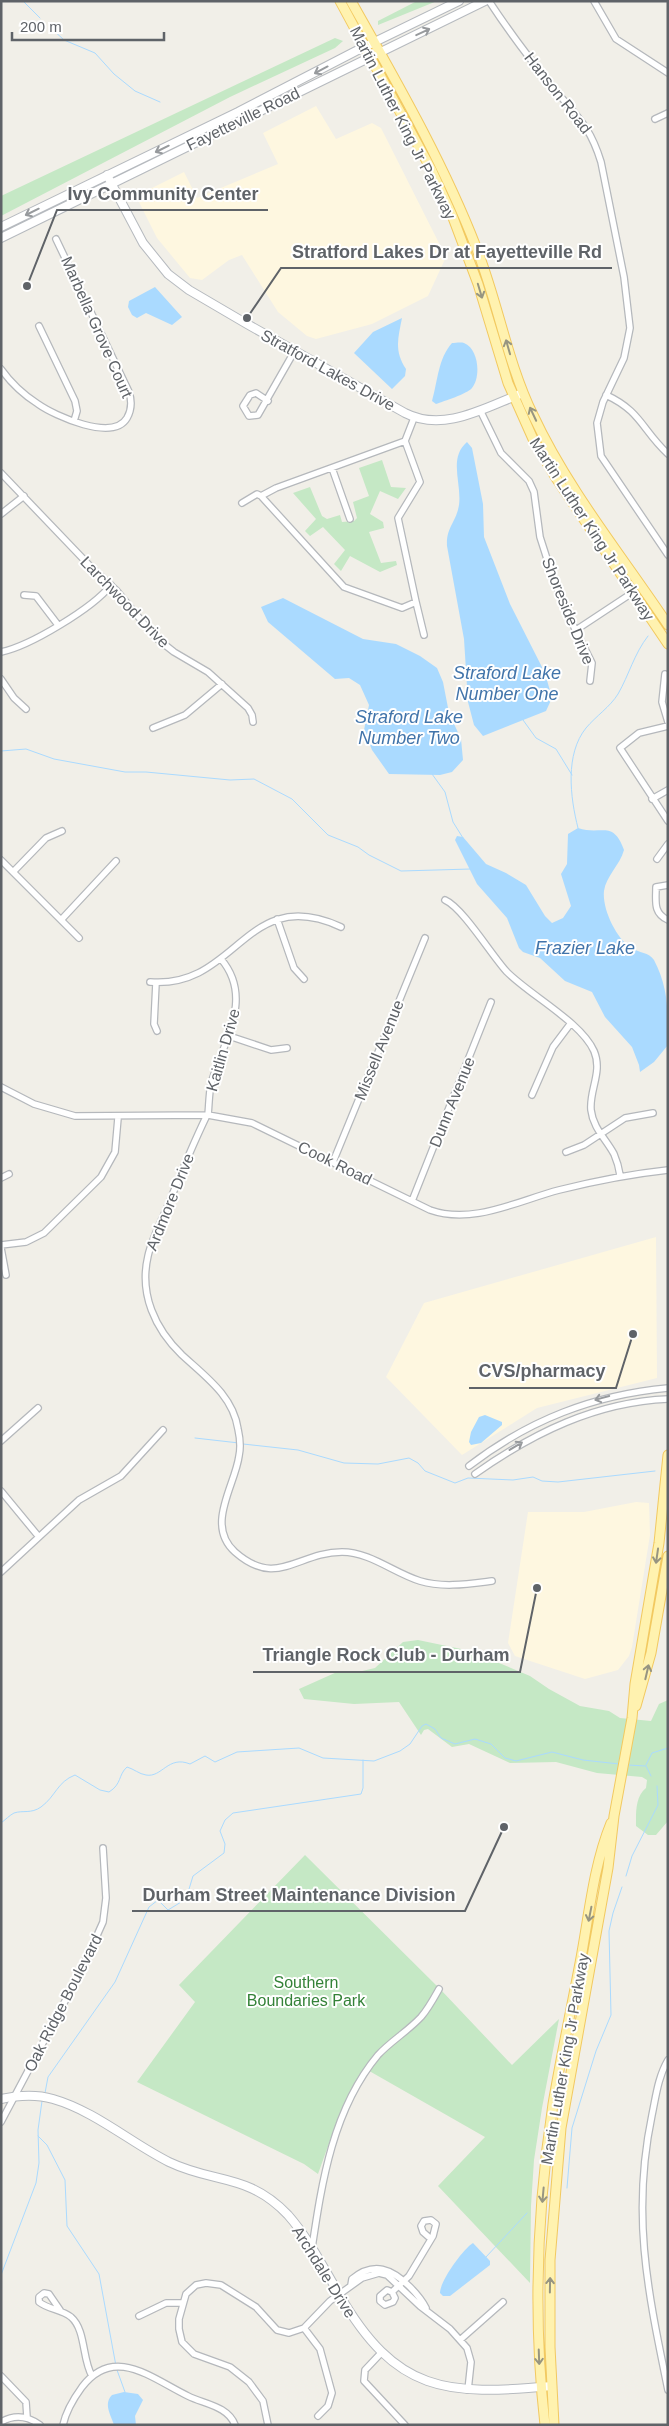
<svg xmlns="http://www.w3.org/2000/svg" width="669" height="2426" viewBox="0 0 669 2426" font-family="Helvetica,sans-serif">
<rect width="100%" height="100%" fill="#f1efe8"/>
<!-- commercial -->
<path fill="#fef7e0" d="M316 106 336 139 372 123 381 128 446 257 428 296 372 324 316 339 307 336 278 312 242 255 229 260 202 280 190 278 157 238 137 198 138 195 184 172 197 198 278 164 263 133Z
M656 1237 657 1378 537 1408 462 1455 386 1377 424 1303Z
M636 1502 649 1503 650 1535 632 1647 629 1656 618 1670 585 1679 515 1656 508 1643 528 1512H584Z"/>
<!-- green -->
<path fill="#c5e8c5" d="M417 1H437L378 25V21Z
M335 38 343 41 335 48 230 97 1 216V196Z
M382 460 391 487 406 488 398 499 380 491 370 514 383 522 384 528 369 532 381 563 396 561 397 565 380 572 350 556 341 571 334 564 345 550 323 527 310 536 305 531 316 519 293 493 310 487 322 516 327 519 340 515 342 522 354 521 357 518 353 502 369 496 359 468Z
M418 1640 466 1650 504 1665 530 1676 549 1689 580 1706 609 1711 620 1718 651 1721 659 1704 668 1700V1821L656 1835H648L636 1826C636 1813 635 1797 646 1788L647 1780 642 1777 597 1773 556 1762 510 1763 469 1744 452 1747 428 1729 424 1730 421 1735 399 1702 354 1704 304 1699 299 1689 337 1672H358L375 1668 403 1642Z
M305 1855 441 1990 512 2065 559 2019 542 2108 534 2160 531 2206 530 2283 438 2186 485 2137 364 2068 337 2121 318 2174 304 2164 137 2082 195 2002 179 1985Z"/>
<!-- water -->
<path fill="#aadaff" d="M155 287 182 317 172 325 146 313 137 318 132 315 128 307 129 301Z
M402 318C398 338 394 351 406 369L405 376 392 389 354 353 373 332Z
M452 343C455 343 461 342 464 343 479 349 481 377 472 388 467 394 444 401 436 404L432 401C438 380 438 359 452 343Z
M467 442 472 448 483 504 484 537 510 604 545 673 552 698 546 711 483 736 474 725 468 702 464 639 447 546C446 527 456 523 459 505 462 484 448 458 467 442Z
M283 598 363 639 396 644 420 656 437 668 443 682 449 713 461 739 463 760 452 772 440 775 389 774 372 750 364 730 369 705 360 685 349 678 335 679 268 622 261 607Z
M578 828C601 836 613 819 624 850 620 865 606 876 604 891 602 909 616 938 631 948 639 953 649 952 654 960 669 989 668 1013 668 1045L654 1062 640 1072 639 1065 632 1047 605 1017 592 992 565 981 540 958 523 952 519 948 507 918 477 884 455 840 457 836 463 837 486 864 506 873 526 885 545 916 552 923 563 918 571 906 561 874 567 864 568 834Z
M485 1415 502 1422V1425L481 1443 471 1445 469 1442 471 1432 479 1417Z
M473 2243 490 2261V2265L450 2296H443L440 2293C440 2281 463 2249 473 2243Z
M124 2392 138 2394 143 2400 135 2416 136 2425H114C111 2415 103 2404 112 2395Z"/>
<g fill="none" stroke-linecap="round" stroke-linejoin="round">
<!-- stream -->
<path stroke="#aadaff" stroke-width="1" d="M23 1 40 18
M52 29 64 40 95 53 114 74 135 91 160 102
M523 720 536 738 556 749 572 775
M1 751 26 749 54 759 125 772H146L230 780 254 779 292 799 328 835 358 847 369 855 401 871 471 869
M432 774 445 792 453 822 463 838
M578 828C570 797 565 754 586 728 596 716 610 707 618 694 629 675 634 654 648 636
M195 1438 239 1443
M243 1444 298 1450 344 1463 378 1464 409 1458 418 1463 425 1471 455 1483 468 1478 513 1480 533 1477 542 1481 558 1482 655 1471
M628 1765 645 1766
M646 1765 652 1753 668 1748
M646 1766 651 1776
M1 1823C5 1820 10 1815 14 1813 23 1810 31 1814 41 1807 56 1796 57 1782 75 1775L100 1790 109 1792C122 1784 118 1775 127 1767 134 1769 139 1774 146 1775 162 1778 168 1755 190 1764L205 1756 215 1762 237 1752 299 1748 323 1758 374 1761 400 1751 410 1744 422 1726 426 1724 435 1729 441 1738 455 1744 475 1739 491 1744 505 1758 516 1761 552 1752 583 1760 619 1764
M626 1876 632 1856 658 1805 657 1786
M45 2093 48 2077 115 1982 149 1907 158 1900 168 1910 186 1899 193 1876 224 1853 225 1844 220 1831 225 1820 233 1813 361 1794 363 1788V1760
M38 2136 47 2145 65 2180 67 2226 99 2274 116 2366
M567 2188 572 2128 596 2051 611 2015 609 1931 613 1913 622 1887
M486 2257 527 2213
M1 2275 36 2183 39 2163 38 2130 42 2101
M117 2370 125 2392"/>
<defs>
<path id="street" d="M489 1C508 30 529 58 551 85 575 115 589 123 601 162L624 277 630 328 624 358 603 402 597 423 601 456 668 555
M594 1 616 39 668 73
M655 119 668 113
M39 326 75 401 77 411 74 421
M1 369C11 383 24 395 38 404 55 416 113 442 127 418 132 409 132 401 129 392L56 239
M606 395C641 411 642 430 668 454
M268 401 256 393 250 395 243 406 249 416 258 415 294 352
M480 410 501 453 529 481 534 492 540 537 548 562 563 605 592 663 590 681
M405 441 276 488 261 496 344 587 402 608 416 602 398 518 420 482 405 441 414 418
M332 468 350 519
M1 473 90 566 117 591 155 637 174 652 208 672 248 708 252 715 253 722
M242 503 257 494 261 496
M1 514 24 496
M24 595 36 596 58 625
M416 602 424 635
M576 630 632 593
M1 652C30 646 93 608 111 585
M665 674 662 702 668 722
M1 679 14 698 26 709
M668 726 639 733 620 748 668 821
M153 728 185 715 222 684
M652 799 668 790
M657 859 668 844
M1 860 79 938
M13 872 46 838 62 831
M668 885 656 887C656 902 653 913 668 920
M445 900C463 908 492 956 507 972 531 996 581 1022 594 1051 603 1072 589 1090 591 1110 593 1128 606 1139 614 1154 617 1161 619 1168 620 1175
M277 919 294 968 304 979
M61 920 116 861
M150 982C238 989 245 883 341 927
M156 983 154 1024 157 1031
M229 1036 271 1050 287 1048
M1 1087 34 1104 75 1116 208 1115 252 1123 430 1210C473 1225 517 1201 559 1190 595 1181 631 1174 668 1170
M532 1095 553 1047 571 1023
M207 1115C193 1144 181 1173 169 1203 162 1220 152 1238 148 1256 139 1294 155 1329 182 1355 206 1377 233 1396 238 1429 240 1438 241 1447 239 1456 235 1486 205 1525 235 1552 277 1589 298 1552 342 1552 370 1552 394 1573 420 1581 443 1588 468 1584 492 1581
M208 1115C209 1105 209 1094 211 1084 222 1043 255 999 221 959
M566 1152 584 1145 625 1118 653 1113
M333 1162 425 938
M1 1178 9 1174
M412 1201 491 1002
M1 1245 26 1242 44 1233 101 1177 115 1152 118 1118
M1 1248 6 1275
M1 1441 38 1408
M469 1466C529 1420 593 1395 668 1388
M475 1474C533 1433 596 1402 668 1399
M1 1491 39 1537
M1 1572 79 1500 121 1476 163 1430
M668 2060C658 2077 656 2096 652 2115 631 2215 648 2292 668 2390
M1 2122 82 1969 103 1922 106 1898 103 1848
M312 2248C322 2181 333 2109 378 2055 391 2041 408 2031 421 2017 428 2009 434 1998 439 1989
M351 2285 352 2279C374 2261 392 2269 410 2287 416 2293 422 2300 426 2308
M392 2292 395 2298 393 2302 385 2305 380 2301V2296L387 2290 392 2292 409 2276 433 2236 436 2224 431 2220 424 2221 421 2226 423 2232 431 2239
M60 2310 49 2294 44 2293 39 2297V2302C49 2310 61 2309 71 2317 86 2330 82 2359 92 2376
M139 2316 166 2303H183
M304 2328 320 2349 332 2393 328 2406 318 2416
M460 2340 503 2302
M382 2352 365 2370 364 2381 405 2425
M1 2376 26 2402 27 2417
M1 2422C15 2414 28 2416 40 2425
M63 2425C66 2411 74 2398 82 2387 114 2345 151 2378 188 2396 204 2404 228 2406 235 2425
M268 2425 263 2401 249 2382 230 2367 194 2354 182 2342 179 2329V2319L186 2294 196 2285 206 2283 221 2285 256 2307 277 2330 289 2333 304 2328 330 2301 362 2278 379 2273 387 2275 420 2306 450 2329 467 2348 471 2362 468 2390"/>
<path id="secondary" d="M107 175 143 243 168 274 189 290 247 324 405 413C444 433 486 407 523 393
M1 227 238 112 356 51 459 1
M1 238 485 1
M1 2099C19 2095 36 2094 53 2099 95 2111 131 2143 169 2162 215 2184 248 2173 288 2215 309 2239 323 2267 339 2294 396 2393 446 2396 552 2386"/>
<path id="primary" d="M340 1 432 171 452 215 478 284 508 383 533 439 556 478 668 644
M351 1C396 81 443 162 476 247 498 302 507 362 533 415 568 490 622 556 668 625
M636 1706 651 1653 668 1556
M545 2425C533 2319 537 2209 553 2104 561 2057 571 2010 580 1963 589 1917 593 1867 611 1823
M554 2425 550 2347V2260L561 2128 608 1868 614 1816 632 1718 635 1684 659 1543 668 1455"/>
</defs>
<!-- street casing -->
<use href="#street" stroke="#b5b8bc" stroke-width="8"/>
<!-- secondary casing -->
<use href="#secondary" stroke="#b6babf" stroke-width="10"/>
<!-- primary casing -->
<use href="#primary" stroke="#f2c960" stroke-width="11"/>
<!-- street -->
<use href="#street" stroke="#fff" stroke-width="5.5"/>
<!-- secondary -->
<use href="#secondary" stroke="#fff" stroke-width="8"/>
<!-- primary -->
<use href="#primary" stroke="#fff2af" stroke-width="9"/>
</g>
<!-- one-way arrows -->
<defs><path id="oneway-shaft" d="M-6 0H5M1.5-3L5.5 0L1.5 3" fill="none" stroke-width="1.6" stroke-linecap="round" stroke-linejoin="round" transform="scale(1.25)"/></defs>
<g stroke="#979a9d">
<use href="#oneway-shaft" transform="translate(423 32) rotate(-25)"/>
<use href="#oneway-shaft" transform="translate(321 70) rotate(152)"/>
<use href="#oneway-shaft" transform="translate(162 149) rotate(154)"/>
<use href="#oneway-shaft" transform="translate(32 212) rotate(154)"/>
<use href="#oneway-shaft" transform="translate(602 1398) rotate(165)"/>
<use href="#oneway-shaft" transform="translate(516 1446) rotate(-31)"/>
</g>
<g stroke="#979581">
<use href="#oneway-shaft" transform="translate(480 291) rotate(73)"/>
<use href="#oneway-shaft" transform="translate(508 347) rotate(-106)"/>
<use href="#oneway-shaft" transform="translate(533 414) rotate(-115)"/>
<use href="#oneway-shaft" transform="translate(657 1556) rotate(98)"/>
<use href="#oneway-shaft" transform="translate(647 1672) rotate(-77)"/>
<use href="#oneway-shaft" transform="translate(590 1914) rotate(101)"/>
<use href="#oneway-shaft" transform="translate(543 2195) rotate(95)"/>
<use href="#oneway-shaft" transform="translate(550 2285) rotate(-89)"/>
<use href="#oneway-shaft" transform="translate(539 2357) rotate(88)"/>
</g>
<g text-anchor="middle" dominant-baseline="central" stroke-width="4" stroke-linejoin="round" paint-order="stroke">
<!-- street labels -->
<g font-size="16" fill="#5f6368" stroke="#fff">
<text transform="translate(558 93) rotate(52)">Hanson Road</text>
<text transform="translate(243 119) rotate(-26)">Fayetteville Road</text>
<text transform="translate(403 123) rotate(63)">Martin Luther King Jr Parkway</text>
<text transform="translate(97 327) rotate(66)">Marbella Grove Court</text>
<text transform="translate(328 370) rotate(29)">Stratford Lakes Drive</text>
<text transform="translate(592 529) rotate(57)">Martin Luther King Jr Parkway</text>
<text transform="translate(125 602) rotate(46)">Larchwood Drive</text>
<text transform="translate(568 611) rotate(68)">Shoreside Drive</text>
<text transform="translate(223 1050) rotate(-74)">Kaitlin Drive</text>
<text transform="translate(379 1050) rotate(-68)">Missell Avenue</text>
<text transform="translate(452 1102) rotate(-68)">Dunn Avenue</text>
<text transform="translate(335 1163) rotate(26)">Cook Road</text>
<text transform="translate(170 1202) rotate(-68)">Ardmore Drive</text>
<text transform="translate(63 2003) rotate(-63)">Oak Ridge Boulevard</text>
<text transform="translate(565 2059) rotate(-80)">Martin Luther King Jr Parkway</text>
<text transform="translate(324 2272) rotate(58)">Archdale Drive</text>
</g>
<!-- park labels -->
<g font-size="16" fill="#348238" stroke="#fff">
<text x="306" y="1982">Southern<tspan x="306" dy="18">Boundaries Park</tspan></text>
</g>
<!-- water labels -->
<g font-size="18" font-style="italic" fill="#4174aa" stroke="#fff">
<text x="507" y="673">Straford Lake<tspan x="507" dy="21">Number One</tspan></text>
<text x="409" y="717">Straford Lake<tspan x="409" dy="21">Number Two</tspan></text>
<text x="585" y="948">Frazier Lake</text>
</g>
</g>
<!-- callouts -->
<path fill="none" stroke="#5f6368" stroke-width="2" d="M27 286L57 210H268M247 318L281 268H612M633 1334L616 1388H469M537 1588L520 1672H253M504 1827L465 1911H132"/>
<g fill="#5f6368" stroke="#fff" stroke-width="2">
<circle cx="27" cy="286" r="5"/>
<circle cx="247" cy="318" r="5"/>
<circle cx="633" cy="1334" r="5"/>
<circle cx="537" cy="1588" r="5"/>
<circle cx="504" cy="1827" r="5"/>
</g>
<g font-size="18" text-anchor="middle" font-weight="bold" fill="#5f6368" stroke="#fff" stroke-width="4" stroke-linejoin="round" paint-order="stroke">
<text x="163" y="200">Ivy Community Center</text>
<text x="447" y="258">Stratford Lakes Dr at Fayetteville Rd</text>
<text x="542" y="1377">CVS/pharmacy</text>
<text x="386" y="1661">Triangle Rock Club - Durham</text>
<text x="299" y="1901">Durham Street Maintenance Division</text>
</g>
<!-- border -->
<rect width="669" height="2426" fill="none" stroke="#5f6368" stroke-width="5"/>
<!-- scale -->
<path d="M12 32v8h152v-8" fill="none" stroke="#5f6368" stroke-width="2.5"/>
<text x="20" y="32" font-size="15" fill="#5f6368" stroke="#ffffff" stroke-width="4" paint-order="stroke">200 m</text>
</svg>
